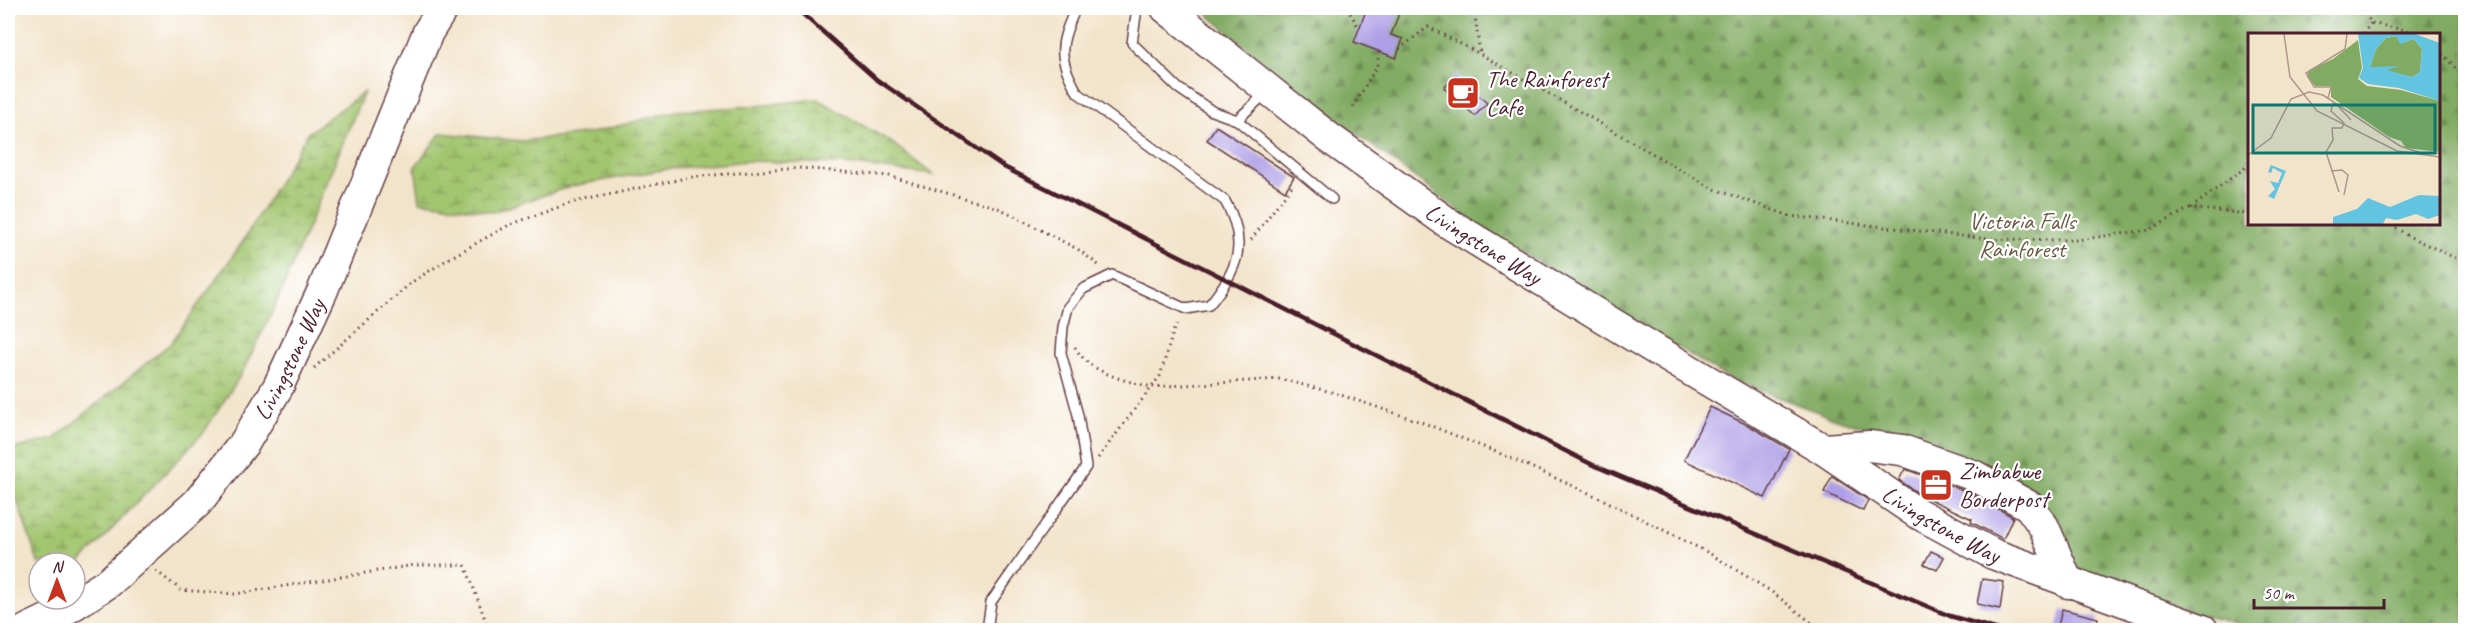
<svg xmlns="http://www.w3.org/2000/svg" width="2473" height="638" viewBox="0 0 2473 638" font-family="Caveat,sans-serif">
<defs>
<pattern id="forest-firs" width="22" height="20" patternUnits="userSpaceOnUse" patternTransform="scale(1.5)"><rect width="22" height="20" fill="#81ab62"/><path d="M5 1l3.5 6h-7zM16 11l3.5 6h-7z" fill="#6c8b51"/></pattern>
<pattern id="wetland-marsh" width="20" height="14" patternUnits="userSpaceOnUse" patternTransform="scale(1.5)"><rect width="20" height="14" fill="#a2c670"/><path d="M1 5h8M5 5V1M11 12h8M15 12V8" fill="none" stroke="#86a05c"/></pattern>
</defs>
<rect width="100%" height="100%" fill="#fff"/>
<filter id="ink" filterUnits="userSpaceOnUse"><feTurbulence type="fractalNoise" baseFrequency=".0167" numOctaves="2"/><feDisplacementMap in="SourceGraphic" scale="12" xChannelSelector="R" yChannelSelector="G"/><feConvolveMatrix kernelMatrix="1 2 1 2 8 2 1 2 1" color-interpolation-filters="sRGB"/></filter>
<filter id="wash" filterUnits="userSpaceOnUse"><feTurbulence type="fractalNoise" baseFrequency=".008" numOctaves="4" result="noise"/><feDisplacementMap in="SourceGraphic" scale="24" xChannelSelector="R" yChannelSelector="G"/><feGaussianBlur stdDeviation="1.35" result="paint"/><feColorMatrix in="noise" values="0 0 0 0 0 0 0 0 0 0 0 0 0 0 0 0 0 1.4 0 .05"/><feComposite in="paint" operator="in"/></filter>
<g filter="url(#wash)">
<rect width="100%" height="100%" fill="#f2e4ca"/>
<!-- forest -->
<path fill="url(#forest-firs)" stroke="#666546" stroke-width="1.5" fill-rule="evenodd" d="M1200 8H2465V630H2261L2181 610 2079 574 2050 513 2010 476 1933 443 1842 421 1731 380 1478 225 1287 82ZM2250 34H2438V224H2250Z"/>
<!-- wetland -->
<path fill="url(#wetland-marsh)" stroke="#76724e" stroke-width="1.5" d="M364 92 276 304 242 373 204 432 80 563 75 566V563H39V565L8 474V450L54 439 171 343 242 243 308 133Z
M818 99 891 142 933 175 846 164 748 161 667 169 572 186 493 212 420 201 415 167 441 133 522 141 591 133 676 111 756 106Z"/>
<g id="blocks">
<!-- building -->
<path fill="#ad9ee6" d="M1367 8H1401L1391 35 1403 39 1396 58 1354 42Z
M1456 75 1487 103 1475 116 1444 88Z
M1216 126 1294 177 1285 191 1207 140Z
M1710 407 1750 426 1789 449 1765 498 1684 460Z
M1905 469 1968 492 2013 517 2003 539 1971 522 1972 519 1921 495 1899 480Z
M1832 476 1868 500 1863 511 1824 492Z
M1931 551 1944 557 1937 570 1924 564Z
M1982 579 2004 582 2000 609 1977 604Z
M2062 609 2098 618 2095 630H2057Z"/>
</g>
</g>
<g filter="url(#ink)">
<use href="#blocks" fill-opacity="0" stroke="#633d43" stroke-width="1.5"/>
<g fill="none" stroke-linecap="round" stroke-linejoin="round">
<defs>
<path id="service" d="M1137 8 1132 43 1178 88 1212 111 1237 120 1332 199
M1237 120 1266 93
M987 630 991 602 1086 467 1078 415 1061 353 1063 327 1068 307 1083 289 1112 275 1186 309 1209 305C1238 270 1249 243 1225 201L1078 93C1057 58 1059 44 1076 8"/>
<g id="trunk">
<path id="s1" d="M1166 8 1328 137 1448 223 1661 353 1823 449 1917 513 1993 554 2203 630"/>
<path d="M1823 449 1869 446 1902 450 1975 476 2029 506 2044 527 2068 583"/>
<path id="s2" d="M26 630 59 614 108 583 197 503 245 442 278 387 322 292 428 32 443 8"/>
</g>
</defs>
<!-- service casing -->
<use href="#service" stroke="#633d43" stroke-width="12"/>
<!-- trunk casing -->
<use href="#trunk" stroke="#633d43" stroke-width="33"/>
<!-- path -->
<path stroke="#633d43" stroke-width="3" stroke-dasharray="1.5 4.5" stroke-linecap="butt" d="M1347 8 1359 28
M1474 8 1480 54
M2363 8 2371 23 2425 34
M2363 34 2371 23
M1399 49 1428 27 1480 54 1712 188 1790 216 1988 239 2076 240 2149 230 2190 208 2250 214
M2438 49 2459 72 2466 73
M1353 107 1377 66 1379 51
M2191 208 2250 164
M2391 224 2408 236 2466 263
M1251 240 1294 183
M1075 347C1089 373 1125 381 1152 387L1280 379 1335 393 1424 423 1506 456 1600 498 1709 553 1772 592 1821 630
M314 368 412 282 448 259 509 225 570 203 690 177 799 168 889 176 1001 209 1079 250 1101 267
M1098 458 1160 376 1174 329 1179 321
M156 571 181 590 235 594 415 565H465L489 630
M969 630 975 622"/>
<!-- service -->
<use href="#service" stroke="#fff" stroke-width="9"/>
<!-- trunk -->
<use href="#trunk" stroke="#fff" stroke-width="30"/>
<!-- rail -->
<path stroke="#4a1f2b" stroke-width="4.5" d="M796 8 876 79 1004 167 1593 465 1950 616 1999 630"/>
</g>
</g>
<!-- icons -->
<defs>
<symbol id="cafe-square" viewBox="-11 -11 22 22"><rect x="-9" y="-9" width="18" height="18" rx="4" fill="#c8321e" stroke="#fff"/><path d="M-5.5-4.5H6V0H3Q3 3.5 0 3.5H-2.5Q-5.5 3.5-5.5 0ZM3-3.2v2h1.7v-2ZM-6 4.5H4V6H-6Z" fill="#fff"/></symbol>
<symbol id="office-square" viewBox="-11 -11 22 22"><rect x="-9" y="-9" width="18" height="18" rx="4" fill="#c8321e" stroke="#fff"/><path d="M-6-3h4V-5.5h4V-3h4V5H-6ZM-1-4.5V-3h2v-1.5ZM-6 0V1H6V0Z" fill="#fff"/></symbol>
</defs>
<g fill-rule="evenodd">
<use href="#cafe-square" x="1444" y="74" width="38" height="38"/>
<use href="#office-square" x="1917" y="466" width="38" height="38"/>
</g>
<g text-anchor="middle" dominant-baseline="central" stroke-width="4.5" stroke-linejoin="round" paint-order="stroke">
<!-- poi labels -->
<g font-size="24" fill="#4a1f2b" stroke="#fff" text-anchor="start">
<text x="1486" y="79">The Rainforest<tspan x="1486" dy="28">Cafe</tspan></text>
<text x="1959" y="471">Zimbabwe<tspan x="1959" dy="28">Borderpost</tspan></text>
</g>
<!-- park labels -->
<g font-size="24" fill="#695943" stroke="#fff">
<text x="2022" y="221">Victoria Falls<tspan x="2022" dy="28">Rainforest</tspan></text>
</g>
<!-- street labels -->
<g font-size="24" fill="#4a1f2b" stroke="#fff">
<text stroke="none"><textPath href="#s1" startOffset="396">Livingstone Way</textPath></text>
<text stroke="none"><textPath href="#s2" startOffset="386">Livingstone Way</textPath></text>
<text stroke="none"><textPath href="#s1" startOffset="933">Livingstone Way</textPath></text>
</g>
</g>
<!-- overview -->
<g transform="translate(2248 33)">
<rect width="192" height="192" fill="#f2e4ca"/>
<path d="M148 3 154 10 166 6 174 16 172 39 164 44 122 34 128 16 138 5ZM110 7 114 35 110 46 119 53 153 57 192 68V119L158 115 153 108 141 104 83 64V53H67L59 44 61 37 85 26Z" fill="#81ab62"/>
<path d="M110 1H167L192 10V68L151 55 120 51 111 45 115 35ZM148 3 152 11 166 6 174 16 172 39 164 44 139 37 152 33 122 34 128 16 138 5ZM23 132 38 138 26 166 20 163 27 156 22 148 30 150 34 140 25 135 23 140 20 139ZM171 162 192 163V182L180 186 168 181 149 187 138 185 135 191H85V184L109 176 120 165 142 174Z" fill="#63c4e1" fill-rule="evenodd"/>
<path fill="none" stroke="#af958a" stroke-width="1.5" d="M36 1 42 44 69 78 149 118 192 124M80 65 83 54H66L58 40 97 16 99 1M85 70 83 78 96 90 94 95H84L85 107 78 119 91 159M89 72 103 87M0 122 23 105 43 66 61 59 75 62 152 113 176 121 192 120M0 131V154M83 138 94 137 100 142 96 162"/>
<path fill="#0f766e" fill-opacity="0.15" stroke="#0f766e" stroke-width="3" d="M5 72H187V120H5Z"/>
<rect width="192" height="192" fill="none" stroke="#4a1f2b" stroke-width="3"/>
</g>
<!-- margin -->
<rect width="2473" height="638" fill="none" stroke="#fff" stroke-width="30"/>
<!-- north arrow -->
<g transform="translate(57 581)"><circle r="28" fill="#ffffff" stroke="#b7a5aa" stroke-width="1.5"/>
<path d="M0-4.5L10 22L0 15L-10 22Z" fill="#c8321e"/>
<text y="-9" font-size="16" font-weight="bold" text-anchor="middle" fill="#4a1f2b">N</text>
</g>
<!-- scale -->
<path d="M2254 599v9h130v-9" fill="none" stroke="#4a1f2b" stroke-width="3"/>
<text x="2263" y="599" font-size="18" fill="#4a1f2b" stroke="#ffffff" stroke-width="4.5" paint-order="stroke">50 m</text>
</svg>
